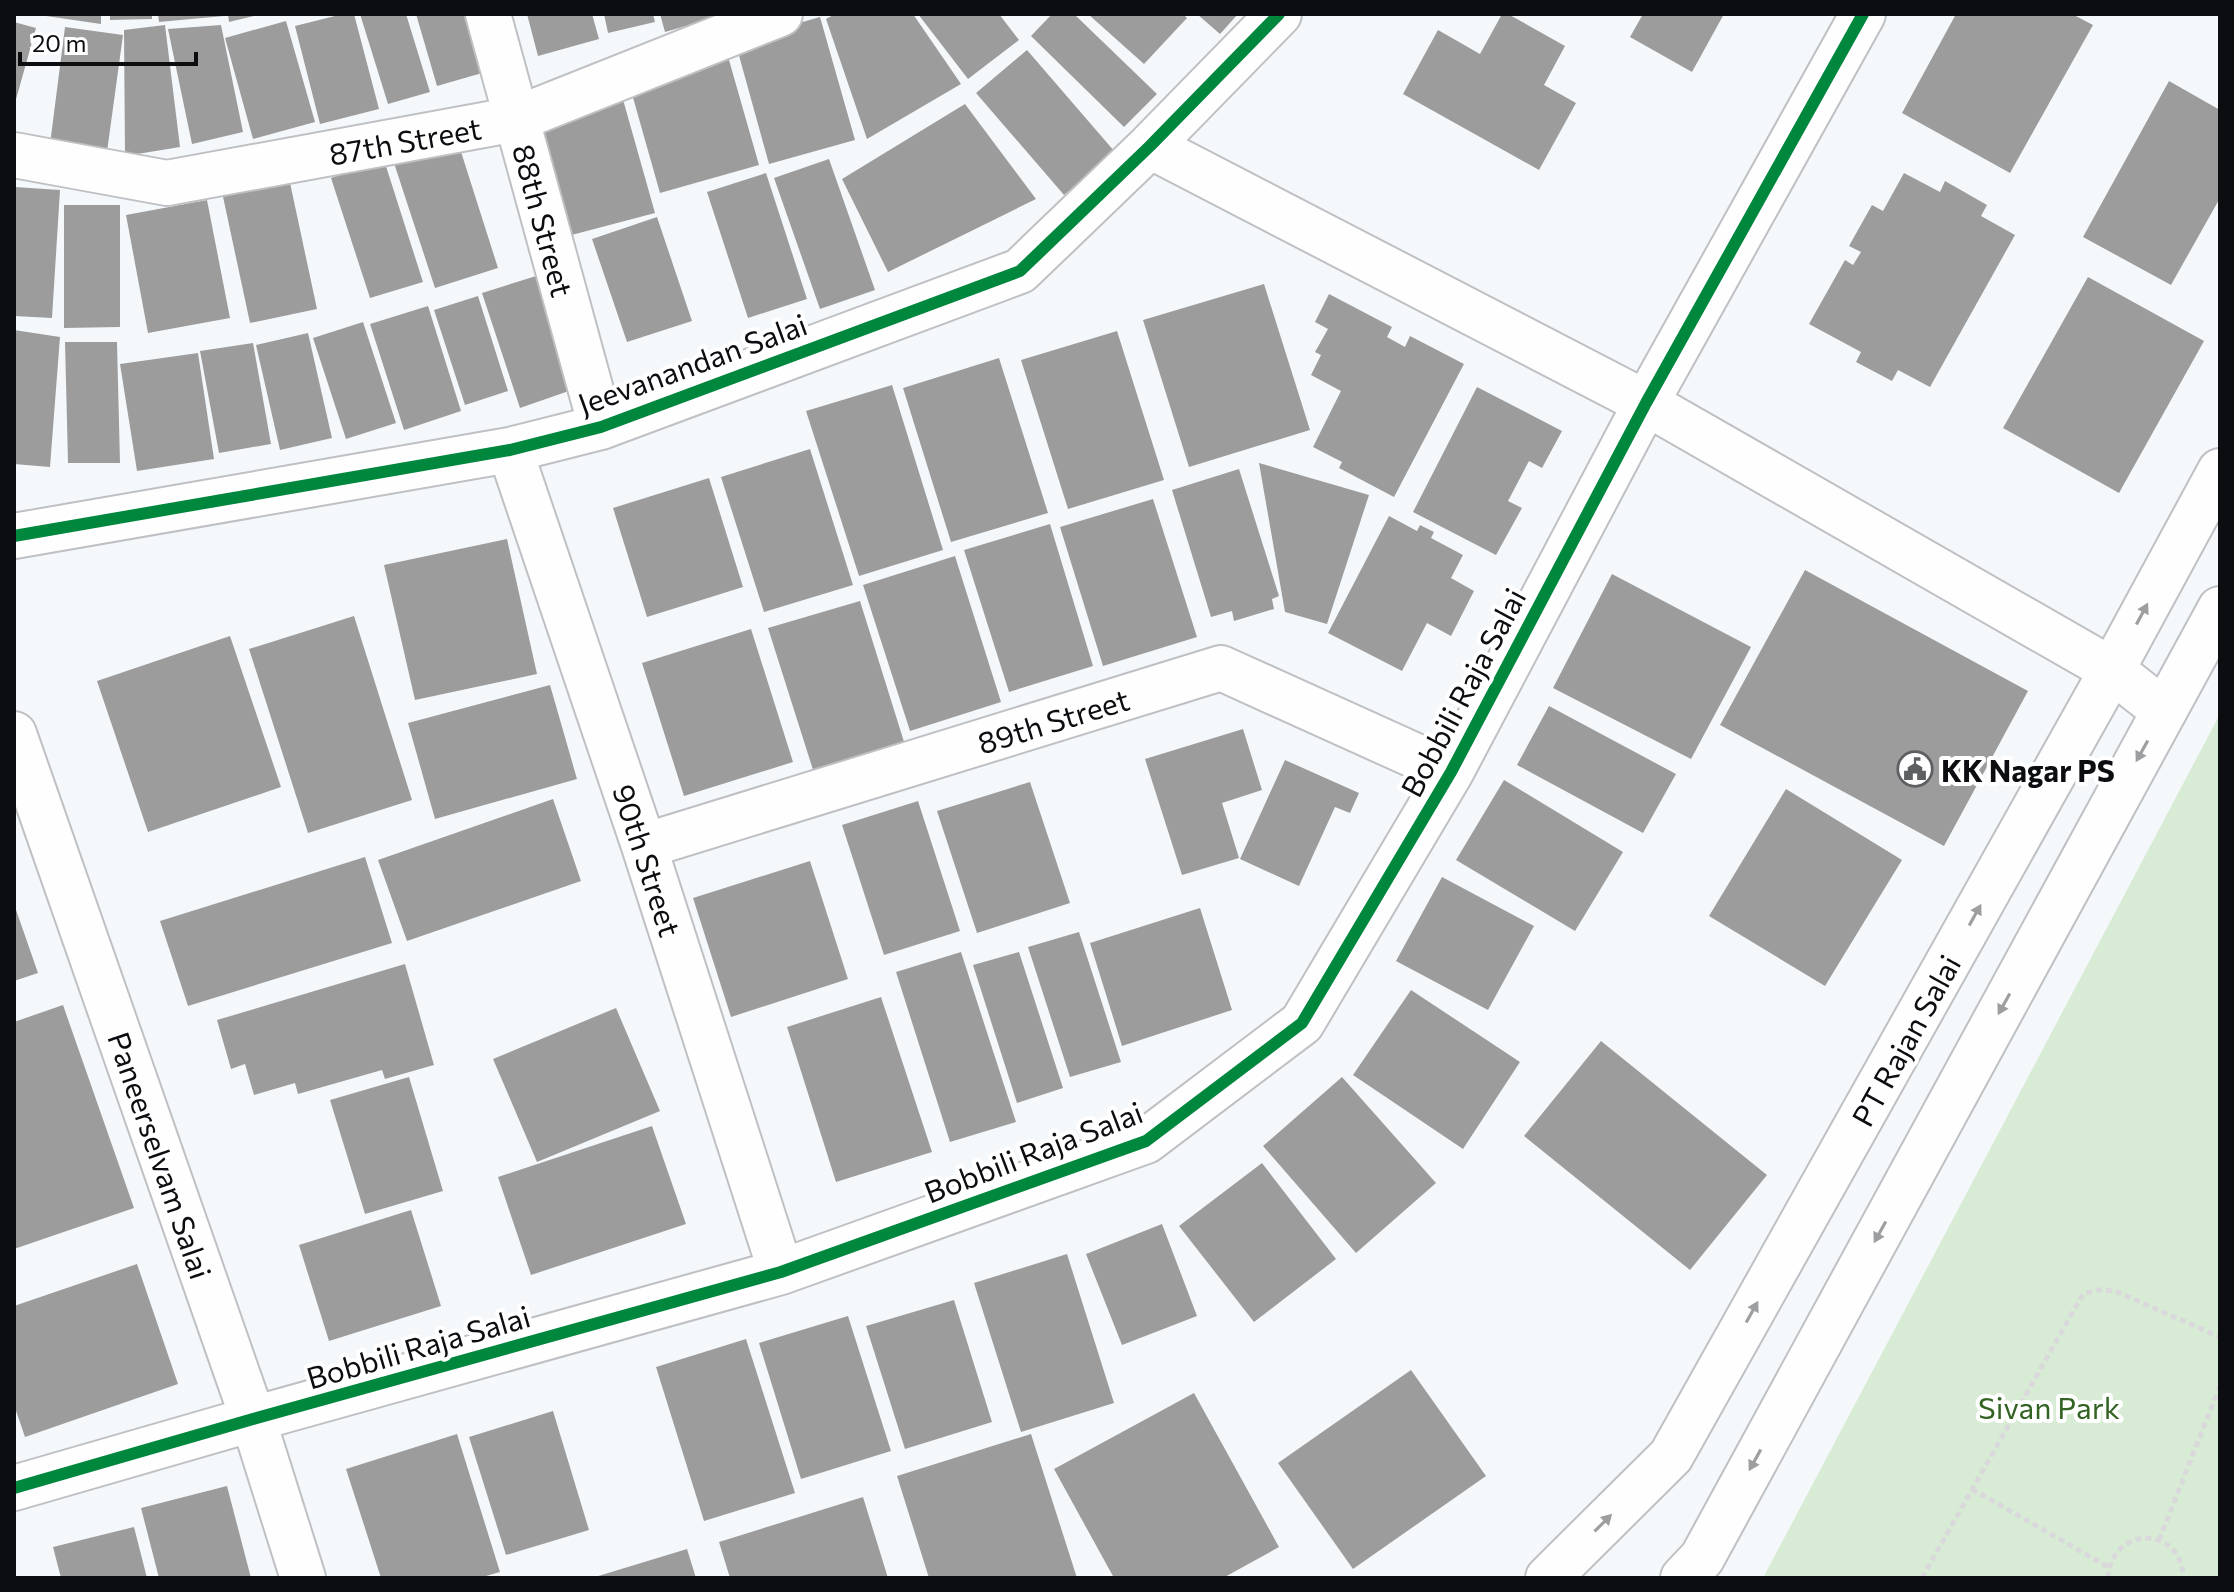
<svg xmlns="http://www.w3.org/2000/svg" width="2234" height="1592" viewBox="0 0 2234 1592" font-family="Commissioner,sans-serif">
<rect width="100%" height="100%" fill="#f5f8fb"/>
<!-- green -->
<path fill="#d8ebd5" d="M2220 714V1578H1763Z"/>
<!-- building -->
<path fill="#9c9c9d" d="M47 14H101V24L46 16Z
M110 14H152V19L110 20Z
M158 14H224V16L159 22Z
M228 14H258V15L229 22Z
M343 14H354L379 109 320 124 295 26Z
M360 14H406L430 92 388 104Z
M416 14H480L496 69 437 86Z
M527 14H592L599 39 538 56Z
M604 14H653L655 22 608 33Z
M660 14H724V15L665 32Z
M835 14H913L961 84 867 139 826 19Z
M918 14H999L1019 40 968 79Z
M1052 14H1074L1157 94 1124 127 1031 36Z
M1088 14H1183L1187 18 1144 64Z
M1197 14H1238L1220 34Z
M1502 14H1508L1565 46 1544 85 1576 103 1539 170 1403 94 1438 30 1480 54Z
M1643 14H1724L1692 72 1630 37Z
M1956 14H2072L2093 25 2010 173 1902 113Z
M820 17 855 140 769 164 735 41Z
M286 21 315 122 253 139 225 38Z
M14 22 36 28 15 103H14Z
M165 25 180 147 125 156 124 30Z
M221 25 243 132 192 144 168 29Z
M65 27 123 35 106 159 49 152Z
M1027 50 1115 152 1064 195 976 93Z
M727 53 759 165 660 193 628 80Z
M2169 81 2220 110V198L2171 285 2083 237Z
M622 96 655 213 564 237 532 121Z
M965 104 1036 199 888 272 842 179Z
M456 136 498 268 435 288 392 157Z
M829 159 875 290 820 309 774 178Z
M384 160 423 282 370 298 331 178Z
M766 173 807 299 748 318 707 192Z
M1904 173 1940 192 1945 181 1987 205 1981 216 2015 235 1930 387 1898 370 1892 381 1856 362 1861 352 1809 324 1845 260 1853 265 1861 252 1849 246 1872 205 1883 211Z
M289 178 317 309 250 323 222 192Z
M15 187 60 190 52 318 14 316Z
M207 200 230 318 148 333 126 215Z
M64 205H120V327L64 328Z
M657 217 692 321 627 342 592 239Z
M549 272 586 385 520 408 482 293Z
M2088 277 2204 341 2119 493 2003 428Z
M1264 284 1310 430 1189 467 1143 320Z
M1329 294 1392 327 1387 337 1405 347 1410 336 1464 364 1394 497 1339 468 1342 462 1313 447 1341 391 1311 375 1321 355 1315 352 1328 329 1315 322Z
M478 296 508 391 465 405 434 310Z
M428 306 461 411 404 430 370 324Z
M363 322 396 423 346 439 313 338Z
M14 330 60 337 50 467 14 464Z
M1117 331 1164 480 1068 509 1021 360Z
M308 333 332 438 280 450 256 345Z
M65 342H117L120 463H68Z
M253 343 271 444 219 453 200 351Z
M198 353 214 459 137 471 120 364Z
M999 358 1048 513 951 542 903 388Z
M892 385 943 550 859 576 806 411Z
M1477 387 1562 431 1542 468 1529 461 1508 501 1522 508 1496 555 1413 512Z
M810 449 853 585 764 612 721 477Z
M1259 463 1369 495 1327 624 1285 612Z
M1239 469 1279 596 1272 599 1274 609 1234 621 1232 611 1211 617 1172 490Z
M709 478 743 587 647 617 613 508Z
M1153 499 1197 637 1103 666 1060 527Z
M1389 516 1417 531 1420 525 1434 532 1431 538 1463 555 1451 578 1474 591 1451 636 1427 623 1402 671 1328 633Z
M1050 524 1093 666 1009 692 964 550Z
M507 539 537 674 415 700 384 565Z
M955 556 1001 702 910 731 863 585Z
M1805 570 2028 691 1944 846 1720 725Z
M1612 574 1751 647 1691 759 1553 688Z
M860 601 905 745 814 773 768 628Z
M354 616 412 800 308 833 249 649Z
M751 629 793 762 684 796 642 663Z
M230 636 281 787 148 832 97 681Z
M550 685 577 779 435 819 408 723Z
M1549 706 1676 774 1643 833 1517 765Z
M1243 729 1262 790 1222 803 1239 858 1182 875 1145 759Z
M1285 760 1359 793 1350 813 1335 807 1299 886 1240 859Z
M1504 780 1623 852 1575 931 1456 860Z
M1030 782 1070 903 977 933 937 811Z
M1786 789 1902 860 1825 986 1709 916Z
M553 799 581 881 407 941 378 860Z
M918 801 960 931 884 955 842 825Z
M365 857 392 943 188 1006 160 921Z
M810 861 848 979 731 1017 693 898Z
M1442 877 1534 926 1488 1010 1396 961Z
M14 904 38 973 14 981Z
M1200 908 1232 1010 1122 1046 1090 943Z
M1079 932 1121 1062 1070 1077 1028 947Z
M961 952 1016 1122 950 1142 896 972Z
M1019 952 1063 1088 1017 1103 973 965Z
M405 964 434 1065 385 1079 382 1070 298 1094 295 1083 254 1095 245 1064 231 1069 217 1020Z
M1411 990 1520 1062 1463 1149 1353 1075Z
M881 997 932 1152 836 1182 787 1027Z
M63 1005 134 1208 14 1249V1022Z
M616 1008 660 1111 537 1162 493 1059Z
M1601 1041 1767 1175 1690 1270 1524 1136Z
M409 1077 443 1191 365 1214 330 1100Z
M1342 1077 1436 1183 1356 1253 1263 1146Z
M652 1126 686 1224 531 1275 498 1177Z
M1262 1163 1336 1259 1254 1322 1179 1226Z
M411 1210 441 1306 329 1341 299 1245Z
M1162 1224 1197 1316 1122 1345 1086 1254Z
M1067 1254 1114 1403 1021 1432 974 1283Z
M137 1264 178 1384 25 1437 14 1405V1306Z
M954 1300 992 1422 905 1449 866 1326Z
M848 1316 891 1451 801 1479 759 1343Z
M746 1339 795 1493 704 1521 656 1367Z
M1411 1370 1486 1476 1353 1569 1278 1463Z
M1194 1393 1279 1547 1223 1578H1114L1054 1469Z
M553 1411 589 1530 506 1555 469 1437Z
M457 1434 500 1572 479 1578H381L346 1469Z
M1031 1434 1077 1578H929L897 1476Z
M227 1486 251 1578H159L141 1508Z
M863 1497 888 1578H730L719 1542Z
M134 1527 147 1578H61L53 1547Z
M687 1549 696 1578H595V1577Z"/>
<g fill="none" stroke-linecap="round" stroke-linejoin="round">
<defs>
<path id="minor" d="M488 14 601 427
M1150 146 1646 403 2112 670 2164 711
M14 155 167 183 516 119 780 14
M510 450 644 846 781 1272
M14 536 510 450 601 427 1020 271 1150 146 1279 14
M14 734 253 1419 303 1578
M644 846 1221 668 1451 772
M14 1488 253 1419 781 1272 1146 1141 1302 1023 1451 772 1646 403 1863 14"/>
<path id="major" d="M1548 1578 1671 1456 2112 670 2220 471
M1683 1578 1702 1558 2220 609"/>
</defs>
<!-- minor casing -->
<use href="#minor" stroke="#bfc0c3" stroke-width="48"/>
<!-- major casing -->
<use href="#major" stroke="#bfc0c3" stroke-width="48"/>
<!-- path -->
<path stroke="#d9d9db" stroke-width="5" stroke-dasharray="6 4" stroke-linecap="butt" d="M1972 1489 2110 1568
M2159 1540 2220 1386
M1922 1578 2083 1294 2098 1290 2115 1291 2220 1337
M2108 1578C2112 1524 2183 1526 2183 1578"/>
<!-- minor -->
<use href="#minor" stroke="#fefefe" stroke-width="44"/>
<!-- major -->
<use href="#major" stroke="#fefefe" stroke-width="44"/>
<defs>
<path id="cycleway" d="M14 536 510 450 601 427 1020 271 1150 146 1279 14
M14 1488 253 1419 781 1272 1146 1141 1302 1023 1451 772 1646 403 1863 14"/>
</defs>
<!-- cycleway casing -->
<use href="#cycleway" stroke="#fff" stroke-width="17"/>
<!-- cycleway -->
<use href="#cycleway" stroke="#00873e" stroke-width="12"/>
</g>
<!-- one-way arrows -->
<defs><path id="oneway-solid" d="M-6-.8H1V-3.2L6.5 0L1 3.2V.8H-6Z" transform="scale(2)"/></defs>
<g fill="#9d9e9f">
<use href="#oneway-solid" transform="translate(2142 614) rotate(-62)"/>
<use href="#oneway-solid" transform="translate(2142 751) rotate(119)"/>
<use href="#oneway-solid" transform="translate(1975 915) rotate(-61)"/>
<use href="#oneway-solid" transform="translate(2004 1004) rotate(119)"/>
<use href="#oneway-solid" transform="translate(1880 1232) rotate(119)"/>
<use href="#oneway-solid" transform="translate(1752 1312) rotate(-61)"/>
<use href="#oneway-solid" transform="translate(1755 1460) rotate(119)"/>
<use href="#oneway-solid" transform="translate(1603 1523) rotate(-45)"/>
</g>
<!-- icons -->
<defs>
<symbol id="civic-ring" viewBox="-11 -11 22 22"><circle r="9.5" fill="#fff" stroke="#5d5f62" stroke-width="1.5"/><path d="M-.6-6.5H3V-4.5H.6V-3L4-1V1h2V6H-6V1h2V-1L-.6-3ZM-1.2 2.5V6h2.4V2.5Z" fill="#5d5f62"/></symbol>
</defs>
<g fill-rule="evenodd">
<use href="#civic-ring" x="1895" y="749" width="40" height="40"/>
</g>
<g text-anchor="middle" dominant-baseline="central" stroke-width="8" stroke-linejoin="round" paint-order="stroke">
<!-- street labels -->
<g font-size="30" fill="#0b0d10" stroke="#fff">
<text transform="translate(405 140) rotate(-10)">87th Street</text>
<text transform="translate(544 220) rotate(75)">88th Street</text>
<text transform="translate(692 363) rotate(-20)">Jeevanandan Salai</text>
<text transform="translate(1462 692) rotate(-62)">Bobbili Raja Salai</text>
<text transform="translate(1053 720) rotate(-17)">89th Street</text>
<text transform="translate(648 860) rotate(72)">90th Street</text>
<text transform="translate(1905 1040) rotate(-61)">PT Rajan Salai</text>
<text transform="translate(1033 1151) rotate(-21)">Bobbili Raja Salai</text>
<text transform="translate(161 1155) rotate(71)">Paneerselvam Salai</text>
<text transform="translate(418 1346) rotate(-16)">Bobbili Raja Salai</text>
</g>
<!-- poi labels -->
<g font-size="30" font-weight="bold" fill="#0b0d10" stroke="#fff" text-anchor="start">
<text x="1941" y="769">KK Nagar PS</text>
</g>
<!-- park labels -->
<g font-size="30" fill="#336323" stroke="#fff">
<text x="2049" y="1406">Sivan Park</text>
</g>
</g>
<!-- border -->
<rect width="2234" height="1592" fill="none" stroke="#0b0d10" stroke-width="32"/>
<!-- scale -->
<path d="M20 52v12h176v-12" fill="none" stroke="#0b0d10" stroke-width="4"/>
<text x="32" y="52" font-size="24" fill="#0b0d10" stroke="#ffffff" stroke-width="6" paint-order="stroke">20 m</text>
</svg>
